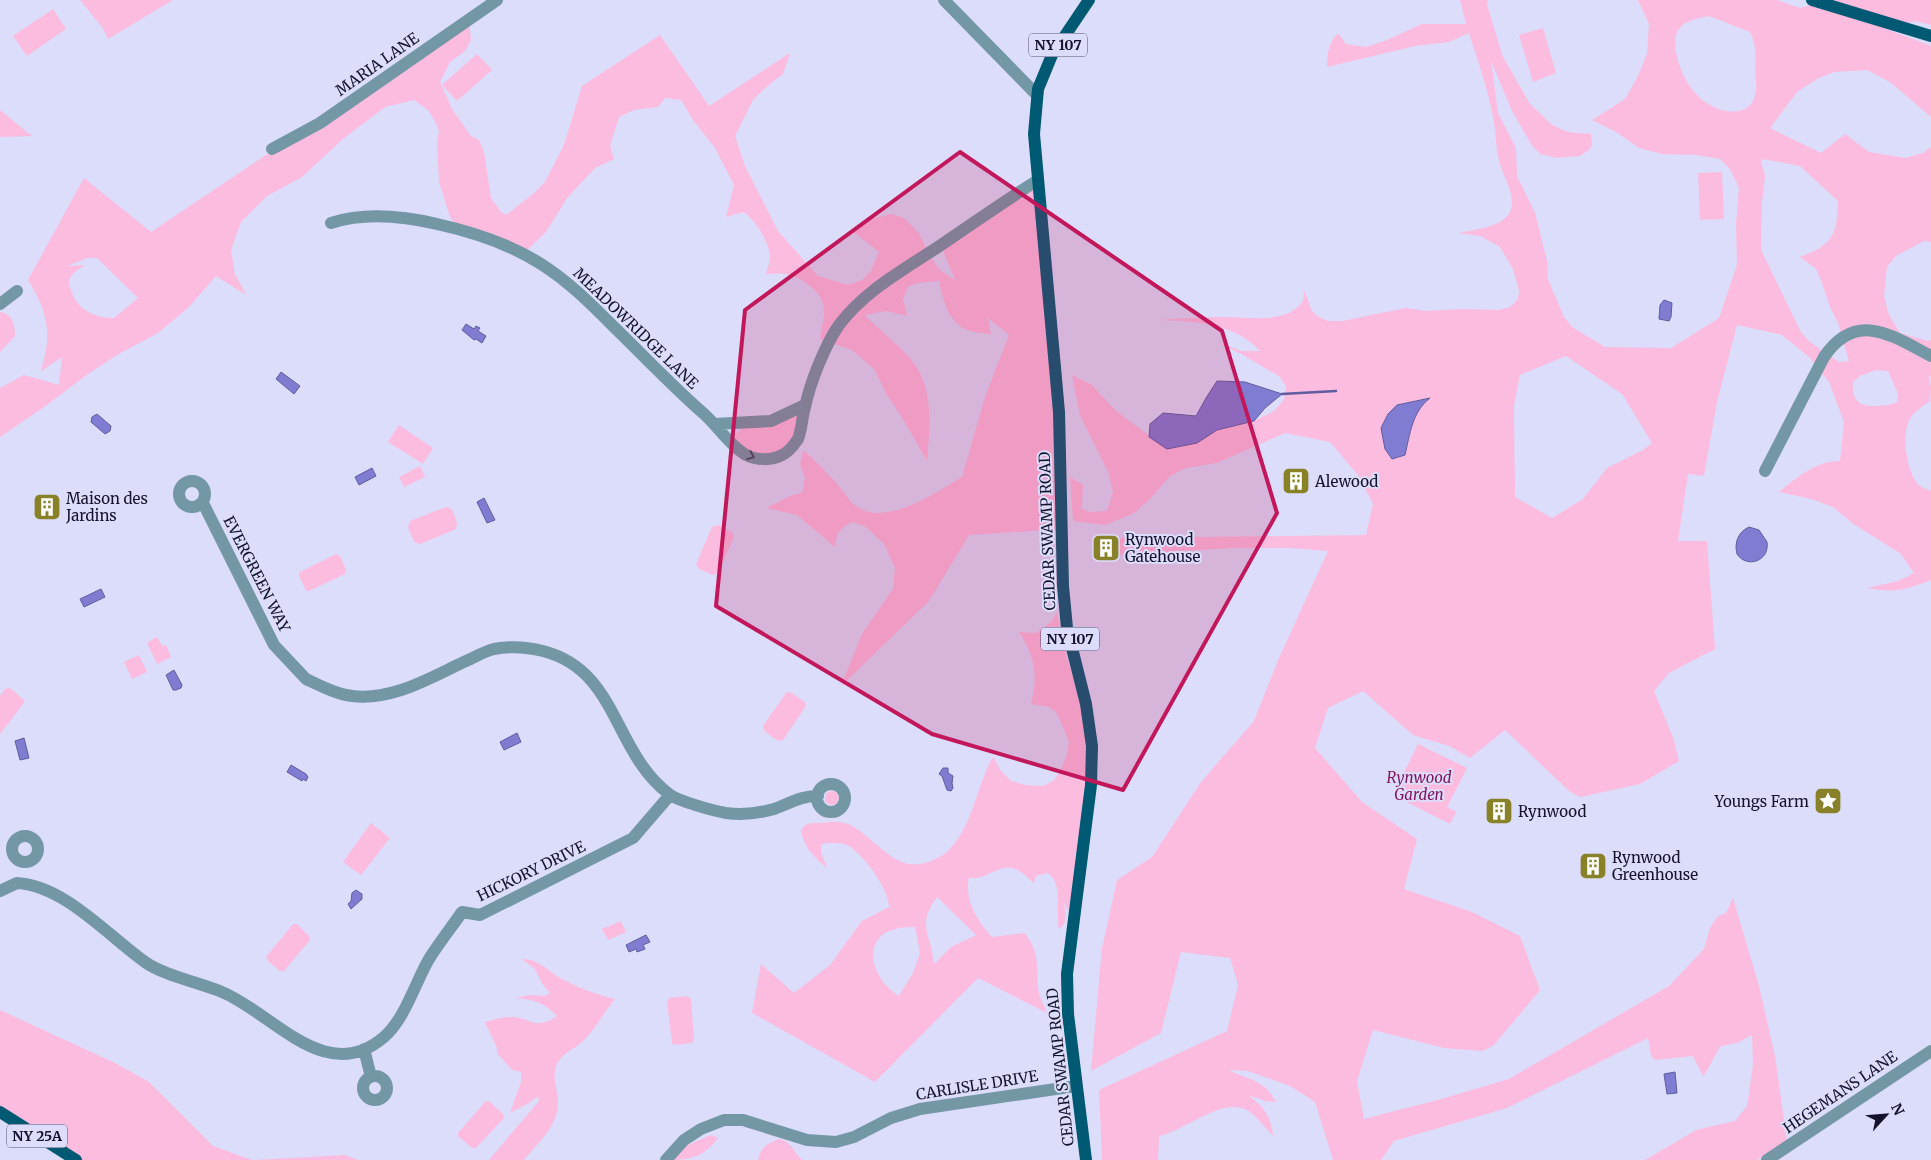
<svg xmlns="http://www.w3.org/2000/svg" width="1931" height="1160" viewBox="0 0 1931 1160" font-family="Merriweather,serif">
<rect width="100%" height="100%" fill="#dcddfa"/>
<!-- green -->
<path fill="#fbbcdf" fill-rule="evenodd" d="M80 0H173L108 39 102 27Z
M1460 0H1488L1487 5 1503 57 1530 104 1552 125 1568 132 1591 134 1592 144 1590 149 1580 156 1557 158 1540 154 1531 144 1512 111 1491 61 1498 113 1516 148 1517 176 1535 213 1547 261 1548 279 1564 317 1572 327 1605 347 1671 348 1719 318 1737 265 1736 224 1739 188 1730 169 1720 159 1696 155 1662 154 1639 148 1616 132 1592 120 1625 99 1637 78 1647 54 1649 24 1638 0H1777L1800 8 1826 0H1931V25L1916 21 1881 27 1931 46V117L1890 82 1867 70 1834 72 1819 78 1797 92 1770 128 1821 153 1845 134 1869 152 1906 158 1923 153 1931 147V242L1924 241 1896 256 1887 267 1884 296 1889 315 1900 333 1928 341 1931 340V377L1928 375 1931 387 1930 401C1922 407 1911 413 1908 423 1902 438 1907 475 1920 486 1922 488 1928 489 1931 491V580C1905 590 1896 593 1867 588L1898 581 1914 573 1901 554 1852 523 1833 507 1811 499 1779 492C1798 477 1815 461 1840 461L1844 422 1829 382 1809 357 1782 335 1737 325 1717 402 1704 476 1688 474 1678 541H1707L1715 649 1669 673 1654 691 1674 740 1679 761 1640 784 1580 797 1569 791 1505 730 1470 758 1449 746 1413 735 1363 691 1328 708 1315 748 1362 802 1417 839 1404 889 1472 912 1520 936 1540 990 1494 1045 1483 1051 1444 1048 1373 1030 1357 1081 1364 1119 1441 1099 1509 1079 1669 986 1704 949 1710 928 1717 917 1726 913 1733 898 1759 986 1775 1056 1787 1141 1757 1160H1645L1696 1130 1735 1121 1747 1106 1753 1065 1752 1035 1737 1043 1721 1046C1713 1056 1711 1067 1703 1076L1693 1056 1655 1060 1651 1056 1648 1038 1507 1108 1394 1141 1381 1160H1333L1315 1102 1290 1086 1248 1071 1229 1070C1249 1081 1262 1077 1276 1102L1265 1101 1248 1095C1264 1107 1271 1116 1273 1136 1265 1128 1256 1115 1247 1110 1221 1097 1185 1131 1159 1136L1158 1160H1102L1099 1090 1227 1031 1238 985 1230 958 1181 952 1161 1033 1091 1071 1102 948 1117 880 1152 857 1201 782 1254 721 1279 658 1328 551 1290 548H1233L1115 555V538L1366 535 1373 504 1358 475 1330 442 1285 433 1217 463 1186 468 1170 476 1151 498 1134 513 1105 525 1073 521 1070 477 1083 485 1082 509 1090 512 1107 511 1113 492 1109 474 1080 415 1072 375 1092 385 1115 410 1167 449 1197 443 1217 430 1254 421 1274 411 1284 400 1286 386 1279 376 1241 354 1215 341 1241 351H1260C1235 323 1194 321 1158 320 1179 319 1200 317 1221 317 1246 316 1280 325 1300 305 1305 300 1304 293 1303 287L1312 311 1319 317 1328 321H1342L1406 308 1426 311 1461 309 1499 310 1510 307 1518 299 1519 291 1513 269 1500 247 1480 236 1458 233C1473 230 1506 227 1511 209 1515 194 1504 178 1500 164 1496 151 1496 136 1494 122 1489 92 1478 62 1469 33L1449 42 1415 46 1327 67C1327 54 1329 42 1338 33L1346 44 1366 47 1387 40 1422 24H1466ZM1709 16 1750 32C1759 50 1754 62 1756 81 1760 121 1718 117 1698 96 1686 84 1679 68 1676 52 1672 24 1686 21 1709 16ZM1763 159 1800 166 1838 201C1837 235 1833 245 1800 257L1816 269 1821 280 1830 307 1838 323 1849 361 1839 362 1810 342 1801 332 1761 250 1762 202 1765 175 1761 162ZM1566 356 1622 394 1652 443 1643 450 1607 468 1583 499 1552 518 1515 497 1514 406 1520 375ZM1876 370 1888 371 1898 394 1897 402C1889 406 1885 405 1877 406 1860 407 1851 400 1853 382L1860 376Z
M53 9 66 29 27 56 13 36Z
M469 19 471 40 465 51 450 62 440 82 452 109 471 136 479 140 484 152 491 198 500 211 506 215 533 194 545 182 564 145 582 86 660 35 709 106 790 53 783 74 765 88 753 100 735 136 745 166 778 231 818 276 848 285 862 280 871 271 879 252 852 231 871 219 891 214 904 218 919 233 931 258 941 271 955 280 941 245 1038 180 1062 529 969 535 929 601 841 686 862 634 893 589 895 568 884 544 866 527 852 522C839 529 837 532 835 547L797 515 766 508 790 496 802 493 805 477 800 464 803 450C816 461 827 473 839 486 844 492 849 501 856 506 885 528 937 492 962 477L985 397 1009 335 988 318 991 334C984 333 977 333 971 331 949 326 943 300 939 281L917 283 908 287 903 299 907 316 886 311 865 315C878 329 894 341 907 355 935 384 930 424 927 461L903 419 887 395 874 369 852 350 820 339C821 328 826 315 823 304 820 290 799 276 785 274 779 273 772 274 766 274 767 269 770 263 770 258 771 245 754 217 743 212L726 217 734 185 715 148 693 120 681 100 665 98 658 107 634 110 619 117 610 146 614 159 595 168 567 198 546 232 523 254 457 228 450 217 439 182 437 142 439 131 436 123 429 111 414 100 385 107 343 139 302 177 267 196 241 222 231 250 235 274 246 295 216 276 189 307 158 333 117 355 88 374 44 407 0 437V388L24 375 59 385 62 357 41 371C52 334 49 314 28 280L84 178 151 232ZM87 258H97L138 298 114 318C95 318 77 310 71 290 69 285 68 280 72 275 74 271 81 268 85 265L67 266Z
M1543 28 1556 73 1533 82 1519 35Z
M477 54 492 70 457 101 442 85Z
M0 110 32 136 0 137Z
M1722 172 1724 219 1700 220 1698 173Z
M0 312C13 314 15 324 15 336L0 352Z
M794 415 797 416 799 429 781 453H749L734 437 737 432 743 428Z
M399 425 433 448 423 464 388 442Z
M420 466 425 477 404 487 399 477Z
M446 507 452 509 457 523 456 529 420 544 414 542 408 527 410 521Z
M718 525 732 532 734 537 718 573 713 575 699 569 696 564 712 527Z
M336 554 340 556 346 570 345 574 309 591 306 590 299 576 300 572Z
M1057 612 1065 651 1077 691 1087 737V779L1075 882 1068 911 1063 901C1065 911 1069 922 1059 929 1055 914 1064 881 1047 873L1036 876 1034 883C1028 879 1022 871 1015 869 998 863 982 883 969 877 964 899 977 921 992 937L1024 933C1042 952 1035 971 1039 994 1041 1001 1045 1007 1047 1013L978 978 875 1082 752 1013 761 964 794 993 830 965 862 921 889 907C890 891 863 854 849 846 841 842 830 843 821 844V852L827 868C814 857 803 847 801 830 806 822 813 823 821 823 829 822 840 821 848 824 878 838 896 878 933 860 939 858 945 854 949 850 974 824 976 786 993 757L1001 771 1011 781 1025 785 1043 786 1053 781 1060 772 1067 754 1069 742 1061 722 1056 712 1049 707 1031 704C1038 675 1036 658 1019 632L1036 633 1051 622ZM937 897 976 935 951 947 934 964C931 933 916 926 937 897ZM915 927 920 953 913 973 899 996C881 986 862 955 881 936 890 928 903 927 915 927Z
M157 637 162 646 166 645 171 657 157 664 147 643Z
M139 655 147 672 132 679 124 662Z
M10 688 24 700V703L0 734V696L5 689Z
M790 692 805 702 806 706 783 740 778 741 764 731 763 726 786 693Z
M1418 744 1467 768 1447 807 1456 812 1450 824 1393 795Z
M825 798a7 7 0 1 1 14 0a7 7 0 1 1-14 0Z
M371 823 390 838 361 875 343 862Z
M621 921 626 932 608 940 602 929Z
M293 924H297L309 936 310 940 284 971H280L268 961 266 957Z
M522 959C538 959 547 970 560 978 577 987 597 995 615 999 603 1013 596 1029 583 1041 574 1050 563 1052 557 1064 551 1077 558 1089 558 1102 559 1125 538 1143 524 1160H489L539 1101 538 1096 529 1103 510 1113 521 1082V1072L512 1070 497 1053V1048L485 1022C493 1020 501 1017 509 1017 531 1016 533 1032 557 1016 543 1002 535 1000 516 998L529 995 545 996 550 993 543 985 535 969Z
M687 996 691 999 694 1040 692 1043 674 1045 672 1043 667 1001 670 998Z
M0 1010 115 1063 149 1082 213 1146 252 1160H76L0 1112Z
M489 1101 503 1114 504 1118 476 1148H472L458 1136V1133L485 1102Z
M711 1135 718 1138C704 1156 693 1160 671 1160L683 1147Z
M779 1139C791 1141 794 1152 802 1160H758C761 1147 766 1144 779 1139Z
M345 1155 358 1160H256Z"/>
<!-- water -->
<path fill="#807cd2" stroke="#605ca0" d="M1664 300 1672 303 1671 317 1669 321 1659 319 1660 305Z
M466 324 474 329 476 326 480 328 478 331 486 336 482 343 476 339 474 340 462 330Z
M281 372 300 386 294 394 276 379Z
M1217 381 1245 382 1282 394 1265 408 1254 421 1217 430 1197 443 1167 449 1149 437 1150 424 1163 413 1196 416 1206 398Z
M1430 398C1412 412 1410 434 1405 455L1392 459 1385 449 1381 428 1388 414 1397 405Z
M97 414 111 426 110 431 105 434 91 422 92 417Z
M372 468 376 476 359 485 355 477Z
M484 498 495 520 487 523 477 502Z
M1749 527 1759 530 1767 542C1770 561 1747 569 1737 554 1734 543 1738 532 1749 527Z
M101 589 105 597 84 607 80 599Z
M174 670 182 685 181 688 176 690H173L166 675Z
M517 733 521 742 504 750 500 742Z
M24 738 29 758 20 760 15 741Z
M291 765 306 774 308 777 306 781 303 779 302 781 287 772Z
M943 768H948V773L953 776 952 783 953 788 951 791 947 790 942 776 939 774Z
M356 890 362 894V899L351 909 348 904 351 901 352 893Z
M646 935 650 942 643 945 645 949 637 952 636 949 629 952 626 945Z
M1675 1072 1677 1093 1667 1094 1664 1074Z"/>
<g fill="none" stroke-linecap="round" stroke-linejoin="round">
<!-- stream -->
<path stroke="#605ca0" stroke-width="2.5" d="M1282 394 1336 391"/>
<!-- minor -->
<path stroke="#7497a5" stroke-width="12" d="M944 0 1036 94
M272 149 320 123 497 0
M331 223C365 212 403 216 437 224 473 232 510 244 541 264 568 281 590 303 612 325 642 354 671 385 703 413 717 425 729 445 746 455 756 460 771 461 782 455 789 452 794 445 798 439 802 429 802 417 805 407 810 383 825 345 839 325 865 290 905 269 941 245 973 223 1005 201 1038 180
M0 304 17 291
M715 424 771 421 805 405
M1765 471 1824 357C1856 310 1891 335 1931 356
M179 494a13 13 0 1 1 26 0a13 13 0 1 1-26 0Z
M203 503 274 645 306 679C321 686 336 694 352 696 393 701 431 677 466 661 475 657 485 651 494 649 510 646 527 647 543 651 618 670 613 752 669 794 678 801 714 811 726 813 741 815 760 813 774 809 788 804 803 795 818 796
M817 798a14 14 0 1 1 28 0a14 14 0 1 1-28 0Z
M12 849a13 13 0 1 1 26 0a13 13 0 1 1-26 0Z
M0 891 17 883C65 886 107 935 145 962 163 975 200 983 222 992 273 1013 326 1087 384 1037 405 1019 415 983 429 959 439 943 451 928 462 912L480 915 633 838 670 795
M364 1049 371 1077
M363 1088a12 12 0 1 1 24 0a12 12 0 1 1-24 0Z
M666 1160 684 1140 701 1129 724 1120H743L807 1140 836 1142 854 1137 891 1118 920 1109 1076 1086
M1767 1160 1931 1051"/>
<!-- major -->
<path stroke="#005972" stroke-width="12" d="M1812 0 1931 36
M0 1112 76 1160
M1086 1160 1068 1014 1067 974 1091 785 1092 746 1086 704 1067 628 1063 586 1059 412 1034 134 1038 89 1052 55 1089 0"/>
</g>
<!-- one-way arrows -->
<defs><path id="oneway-chevron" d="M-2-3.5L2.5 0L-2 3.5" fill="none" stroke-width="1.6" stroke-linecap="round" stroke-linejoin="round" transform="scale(1.25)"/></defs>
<use stroke="#3f4e62" href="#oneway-chevron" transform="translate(751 456) rotate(22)"/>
<!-- marked area -->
<path fill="#c2185b" fill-opacity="0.2" stroke="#c2185b" stroke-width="4" stroke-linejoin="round" d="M960 152 1222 331 1277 513 1123 790 932 734 716 606 745 310Z"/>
<!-- icons -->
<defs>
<symbol id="building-square" viewBox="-11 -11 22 22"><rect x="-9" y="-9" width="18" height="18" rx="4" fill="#898128" stroke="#dcddfa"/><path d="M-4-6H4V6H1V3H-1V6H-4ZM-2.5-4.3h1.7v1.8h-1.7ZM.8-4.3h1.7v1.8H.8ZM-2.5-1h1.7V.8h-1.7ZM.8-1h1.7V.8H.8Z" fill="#fff"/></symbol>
<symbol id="sight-square" viewBox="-11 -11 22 22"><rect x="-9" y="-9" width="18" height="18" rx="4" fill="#898128" stroke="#dcddfa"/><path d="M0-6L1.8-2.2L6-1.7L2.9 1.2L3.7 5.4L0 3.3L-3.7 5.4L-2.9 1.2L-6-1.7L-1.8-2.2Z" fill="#fff"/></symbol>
</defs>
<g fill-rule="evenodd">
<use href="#building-square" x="1280" y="465" width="32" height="32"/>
<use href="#building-square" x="31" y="491" width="32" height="32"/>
<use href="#building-square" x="1090" y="532" width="32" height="32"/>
<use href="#sight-square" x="1812" y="785" width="32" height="32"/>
<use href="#building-square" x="1483" y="795" width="32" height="32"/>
<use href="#building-square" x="1577" y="850" width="32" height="32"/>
</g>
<g text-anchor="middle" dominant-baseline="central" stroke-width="4" stroke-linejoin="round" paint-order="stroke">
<!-- shield labels -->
<g fill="#dcddfa" stroke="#50506a" stroke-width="1">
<rect x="1029" y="33.5" width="58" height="23" rx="4"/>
<rect x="1041" y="627.5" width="58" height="23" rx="4"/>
<rect x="7" y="1124.5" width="60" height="23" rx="4"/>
</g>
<g font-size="14" font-weight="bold" fill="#14132c">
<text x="1058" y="45">NY 107</text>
<text x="1070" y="639">NY 107</text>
<text x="37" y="1136">NY 25A</text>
</g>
<!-- street labels -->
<g font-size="15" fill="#14132c" stroke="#dcddfa">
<text transform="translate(377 64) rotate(-35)">MARIA LANE</text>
<text transform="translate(636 328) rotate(44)">MEADOWRIDGE LANE</text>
<text transform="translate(1047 531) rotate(-92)">CEDAR SWAMP ROAD</text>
<text transform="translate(257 574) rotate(63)">EVERGREEN WAY</text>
<text transform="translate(531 871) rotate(-26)">HICKORY DRIVE</text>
<text transform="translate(1060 1067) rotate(-96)">CEDAR SWAMP ROAD</text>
<text transform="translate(977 1085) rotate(-9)">CARLISLE DRIVE</text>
<text transform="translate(1840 1092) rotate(-34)">HEGEMANS LANE</text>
</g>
<!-- poi labels -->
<g font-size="15" fill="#14132c" stroke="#dcddfa" text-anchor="start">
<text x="1315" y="481">Alewood</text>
<text x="66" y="498">Maison des<tspan x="66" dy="17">Jardins</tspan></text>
<text x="1125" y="539">Rynwood<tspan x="1125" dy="17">Gatehouse</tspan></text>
<text x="1809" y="801" text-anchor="end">Youngs Farm</text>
<text x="1518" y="811">Rynwood</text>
<text x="1612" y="857">Rynwood<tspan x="1612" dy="17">Greenhouse</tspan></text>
</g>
<!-- park labels -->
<g font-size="15" font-style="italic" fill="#811760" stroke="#dcddfa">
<text x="1419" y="777">Rynwood<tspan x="1419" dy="17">Garden</tspan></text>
</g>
</g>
<!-- north arrow -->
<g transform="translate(1886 1115) rotate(64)" stroke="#dcddfa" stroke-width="4" paint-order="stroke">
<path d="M0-4L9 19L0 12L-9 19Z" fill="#14132c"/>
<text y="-8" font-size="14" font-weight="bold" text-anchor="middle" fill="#14132c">N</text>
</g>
</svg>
